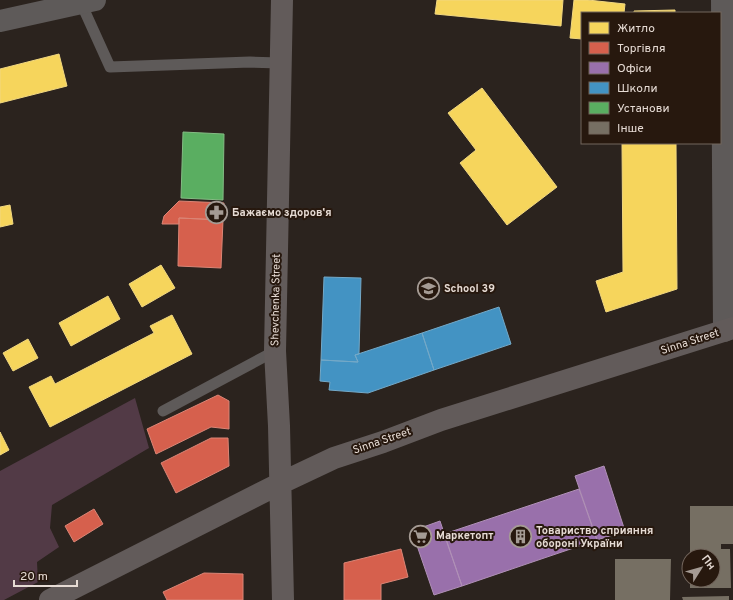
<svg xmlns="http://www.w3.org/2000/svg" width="733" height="600" viewBox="0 0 733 600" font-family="Overpass,sans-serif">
<rect width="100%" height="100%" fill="#2b231e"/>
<!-- green -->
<path fill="#523a46" d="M135 398 149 448 52 505 50 528 59 547 37 562 38 582 4 600H0V471Z"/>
<!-- homes -->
<path fill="#f6d55c" stroke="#f1d780" d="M437 0H563L561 26 435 14Z
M574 0H588L625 4 624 13H582V39L570 38Z
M675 10V13H634V11Z
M59 54 67 86 0 103V69Z
M482 88 557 187 507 225 460 163 476 150 448 113Z
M622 143H676L677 289 606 312 596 281 623 272Z
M10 205 13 224 0 227V207Z
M161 265 175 288 142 307 129 284Z
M108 296 120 319 71 346 59 323Z
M172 315 192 354 50 427 29 387 51 376 55 384 154 333 150 326Z
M28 339 38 358 13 371 3 353Z
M0 432 9 450 0 455Z"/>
<!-- shops -->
<path fill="#d6604d" stroke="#db8576" d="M179 201 224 203 223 220 179 218V224H162L164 216Z
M179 218 223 220 221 268 178 266Z
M218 395 229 401V429L211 427 156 454 147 429Z
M211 438H228L229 466 176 493 161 463Z
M94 509 103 524 74 542 65 526Z
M401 549 408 577 381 584V600H344V563Z
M204 573 243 574V600H167L163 592Z"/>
<!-- offices -->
<path fill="#9970ab" stroke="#b090b7" d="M604 466 625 531 597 540 575 476Z
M579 489 597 540 462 586 444 534Z
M440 521 462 586 434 595 412 531Z"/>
<!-- schools -->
<path fill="#4393c3" stroke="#74a9c8" d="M324 277 361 278 359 354 355 355 358 362 321 360Z
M499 307 511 344 434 370 422 333Z
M422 333 434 370 368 393 329 390 330 382 320 381 321 360 358 362 355 355Z"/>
<!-- public -->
<path fill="#5aae61" stroke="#84bc84" d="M183 132 224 134 223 200 181 198Z"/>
<!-- building -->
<path fill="#766f63" d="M690 506H733V544H721V549H730L731 588H690V580H713V556H690Z
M615 559H671L670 600H615Z
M729 596V600H683L682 597Z"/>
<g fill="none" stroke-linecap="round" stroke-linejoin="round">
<!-- lane -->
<path stroke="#5e5a59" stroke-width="11" d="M81 3 110 67 250 62 280 63
M163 411 275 351"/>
<!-- street -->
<path stroke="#5e5a59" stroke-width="22" d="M722 0 724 331
M0 21 95 0"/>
<!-- secondary -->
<path stroke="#625b5a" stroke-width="22" d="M282 0 275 351 279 426 283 600
M50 600 281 483 334 458 383 442 441 420 733 328"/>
</g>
<!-- icons -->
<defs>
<symbol id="pharmacy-ring" viewBox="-11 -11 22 22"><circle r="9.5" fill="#27180e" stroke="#a59b94" stroke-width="1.5"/><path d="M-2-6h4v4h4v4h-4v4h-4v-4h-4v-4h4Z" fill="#a59b94"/></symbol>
<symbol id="school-ring" viewBox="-11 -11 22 22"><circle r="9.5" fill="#27180e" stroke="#a59b94" stroke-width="1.5"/><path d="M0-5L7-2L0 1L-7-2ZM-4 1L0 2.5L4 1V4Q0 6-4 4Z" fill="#a59b94"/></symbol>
<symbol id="supermarket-ring" viewBox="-11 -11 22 22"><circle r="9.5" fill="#27180e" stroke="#a59b94" stroke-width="1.5"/><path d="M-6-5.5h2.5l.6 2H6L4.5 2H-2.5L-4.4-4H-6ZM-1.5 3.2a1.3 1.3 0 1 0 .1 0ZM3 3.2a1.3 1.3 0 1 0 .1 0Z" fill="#a59b94"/></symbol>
<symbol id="building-ring" viewBox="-11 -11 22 22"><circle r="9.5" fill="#27180e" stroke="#a59b94" stroke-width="1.5"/><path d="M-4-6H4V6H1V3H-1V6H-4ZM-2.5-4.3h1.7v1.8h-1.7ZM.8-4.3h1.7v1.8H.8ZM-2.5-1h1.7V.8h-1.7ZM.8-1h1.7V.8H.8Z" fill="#a59b94"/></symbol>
</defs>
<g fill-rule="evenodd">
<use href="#pharmacy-ring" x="204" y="200" width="25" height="25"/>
<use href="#school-ring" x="416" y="276" width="25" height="25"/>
<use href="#supermarket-ring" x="408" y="524" width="25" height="25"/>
<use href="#building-ring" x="508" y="524" width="25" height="25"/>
</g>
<g text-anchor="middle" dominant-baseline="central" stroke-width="4" stroke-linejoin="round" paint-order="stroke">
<!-- poi labels -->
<g font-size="11" font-weight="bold" fill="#e6dbd4" stroke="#27180e" text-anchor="start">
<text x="232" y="213">Бажаємо здоровʼя</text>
<text x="444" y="289">School 39</text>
<text x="536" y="531">Товариство сприяння<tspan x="536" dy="13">обороні України</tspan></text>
<text x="436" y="536">Маркетопт</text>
</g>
<!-- street labels -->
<g font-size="11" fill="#e6dbd4" stroke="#27180e">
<text transform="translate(276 300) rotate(-89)">Shevchenka Street</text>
<text transform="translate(690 342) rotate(-18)">Sinna Street</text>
<text transform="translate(382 441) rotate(-19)">Sinna Street</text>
</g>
</g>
<!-- legend -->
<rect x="581" y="12" width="140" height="132" fill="#27180e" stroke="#73665d"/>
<rect x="589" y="22" width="20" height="12" fill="#f6d55c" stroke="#73665d"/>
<text x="617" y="32" font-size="12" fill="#e6dbd4">Житло</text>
<rect x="589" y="42" width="20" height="12" fill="#d6604d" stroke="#73665d"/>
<text x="617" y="52" font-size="12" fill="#e6dbd4">Торгівля</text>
<rect x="589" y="62" width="20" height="12" fill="#9970ab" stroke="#73665d"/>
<text x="617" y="72" font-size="12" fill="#e6dbd4">Офіси</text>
<rect x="589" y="82" width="20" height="12" fill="#4393c3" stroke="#73665d"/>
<text x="617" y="92" font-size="12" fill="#e6dbd4">Школи</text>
<rect x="589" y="102" width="20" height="12" fill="#5aae61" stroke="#73665d"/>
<text x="617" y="112" font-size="12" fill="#e6dbd4">Установи</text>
<rect x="589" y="122" width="20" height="12" fill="#766f63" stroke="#73665d"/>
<text x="617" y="132" font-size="12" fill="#e6dbd4">Інше</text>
<!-- north arrow -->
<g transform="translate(701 568) rotate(53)"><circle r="19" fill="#27180e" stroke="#73665d"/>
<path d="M0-3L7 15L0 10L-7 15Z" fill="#a59b94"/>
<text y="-6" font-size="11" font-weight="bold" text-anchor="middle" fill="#e6dbd4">Пн</text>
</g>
<!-- scale -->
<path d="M14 580v6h63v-6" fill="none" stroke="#e6dbd4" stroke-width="2"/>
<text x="20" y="580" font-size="12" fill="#e6dbd4" stroke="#27180e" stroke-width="3" paint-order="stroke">20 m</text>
</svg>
